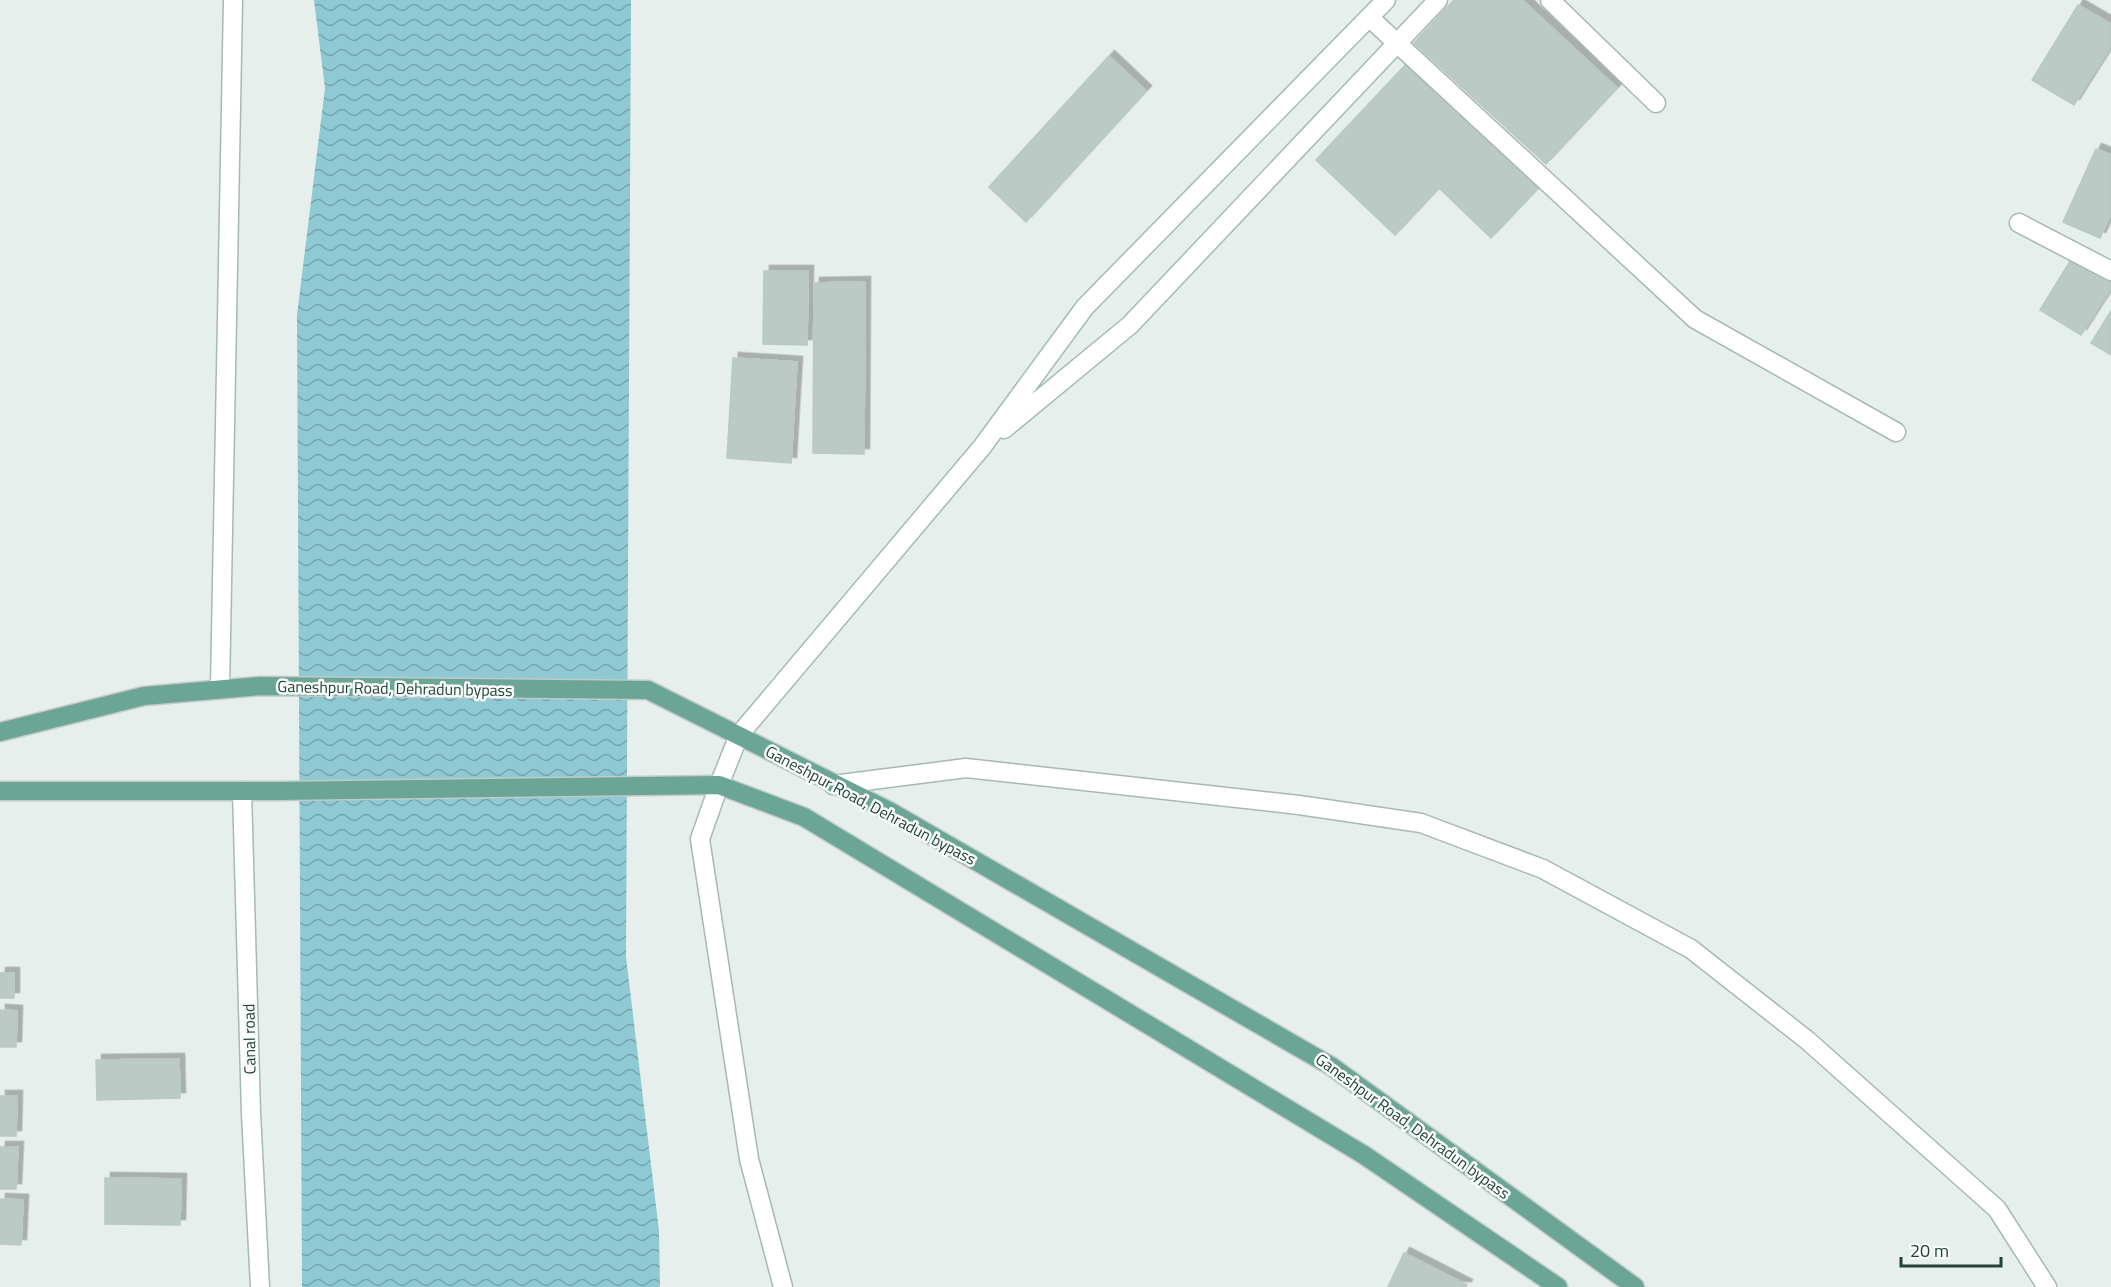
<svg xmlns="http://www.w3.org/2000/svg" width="2111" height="1287" viewBox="0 0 2111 1287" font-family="'Titillium Web',sans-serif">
<defs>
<pattern id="water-waves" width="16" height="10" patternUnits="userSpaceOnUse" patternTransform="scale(1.5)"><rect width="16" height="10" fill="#8ec9d4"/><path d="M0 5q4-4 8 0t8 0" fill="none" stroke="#74a5ad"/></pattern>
<filter id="shadow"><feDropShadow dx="5.5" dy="-5.5" stdDeviation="0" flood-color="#0004"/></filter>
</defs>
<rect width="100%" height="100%" fill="#e6efeb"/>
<!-- water -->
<path fill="url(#water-waves)" d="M314 0H631L626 957 659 1231 660 1287H302L297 315 325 88Z"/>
<!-- building -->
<path fill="#bbcac4" stroke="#b8c9c2" stroke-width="1.5" filter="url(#shadow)" d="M1454 0H1522L1617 88 1546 164 1414 43Z
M2078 5 2111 24V46L2074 105 2032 80Z
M1109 56 1146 91 1026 222 989 187Z
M1412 58 1544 182 1491 238 1439 188 1395 235 1316 160Z
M2096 149 2111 155V214L2100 238 2063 222Z
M2072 258 2111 282V288L2081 335 2040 310Z
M764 271H808L807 345 763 344Z
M865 282 864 454 813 453 814 283Z
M2111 311V355L2091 343Z
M733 358 797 362 791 463 727 458Z
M0 973H14V998H0Z
M0 1010 17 1011 16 1047H0Z
M179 1059 180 1098 97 1100 96 1060Z
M0 1096H17L16 1136H0Z
M0 1147H18L16 1189H0Z
M105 1178 181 1179 180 1225 105 1224Z
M0 1199 23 1200 21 1245 0 1244Z
M1404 1253 1467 1285 1466 1287H1388Z"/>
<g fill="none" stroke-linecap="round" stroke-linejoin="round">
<defs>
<path id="minor" d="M1550 0 1656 103
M1370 18 1695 319 1896 432
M2019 223 2111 271
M242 791 251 1113 260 1287"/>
<path id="tertiary" d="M220 689 233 0
M719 785 700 839 749 1159 783 1287
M833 785 966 768 1299 805 1421 823 1543 869 1691 949 1807 1040 1997 1209 2047 1287"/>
<path id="secondary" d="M1004 429 1130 325 1438 0
M719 785 739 735 982 447 1085 307 1386 0"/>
<path id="primary" d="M0 732 144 696 260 686 648 690 891 812 1331 1066 1635 1287
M0 791H278L719 785 804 817 1364 1155 1558 1287"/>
</defs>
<!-- minor casing -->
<use href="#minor" stroke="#a8b8b2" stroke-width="21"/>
<!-- tertiary casing -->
<use href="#tertiary" stroke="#a8b8b2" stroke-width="21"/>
<!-- secondary casing -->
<use href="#secondary" stroke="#a4bbb3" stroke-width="21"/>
<!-- primary casing -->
<use href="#primary" stroke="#c2cac8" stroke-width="21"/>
<!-- minor -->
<use href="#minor" stroke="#fff" stroke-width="18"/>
<!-- tertiary -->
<use href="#tertiary" stroke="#fff" stroke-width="18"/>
<!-- secondary -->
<use href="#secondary" stroke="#fff" stroke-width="18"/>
<!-- primary -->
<use href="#primary" stroke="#6aa596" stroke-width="18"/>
</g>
<g text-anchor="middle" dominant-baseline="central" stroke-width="5" stroke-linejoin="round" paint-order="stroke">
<!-- street labels -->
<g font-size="16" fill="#24423a" stroke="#f7fbf9">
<text transform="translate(395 688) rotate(1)">Ganeshpur Road, Dehradun bypass</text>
<text transform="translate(871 805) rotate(28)">Ganeshpur Road, Dehradun bypass</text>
<text transform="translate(249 1039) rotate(-91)">Canal road</text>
<text transform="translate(1413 1126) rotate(36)">Ganeshpur Road, Dehradun bypass</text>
</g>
</g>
<!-- scale -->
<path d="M1901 1257v9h100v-9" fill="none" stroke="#24423a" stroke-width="3"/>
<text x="1910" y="1257" font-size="18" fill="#24423a" stroke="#f7fbf9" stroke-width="4.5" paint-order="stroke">20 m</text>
</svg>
